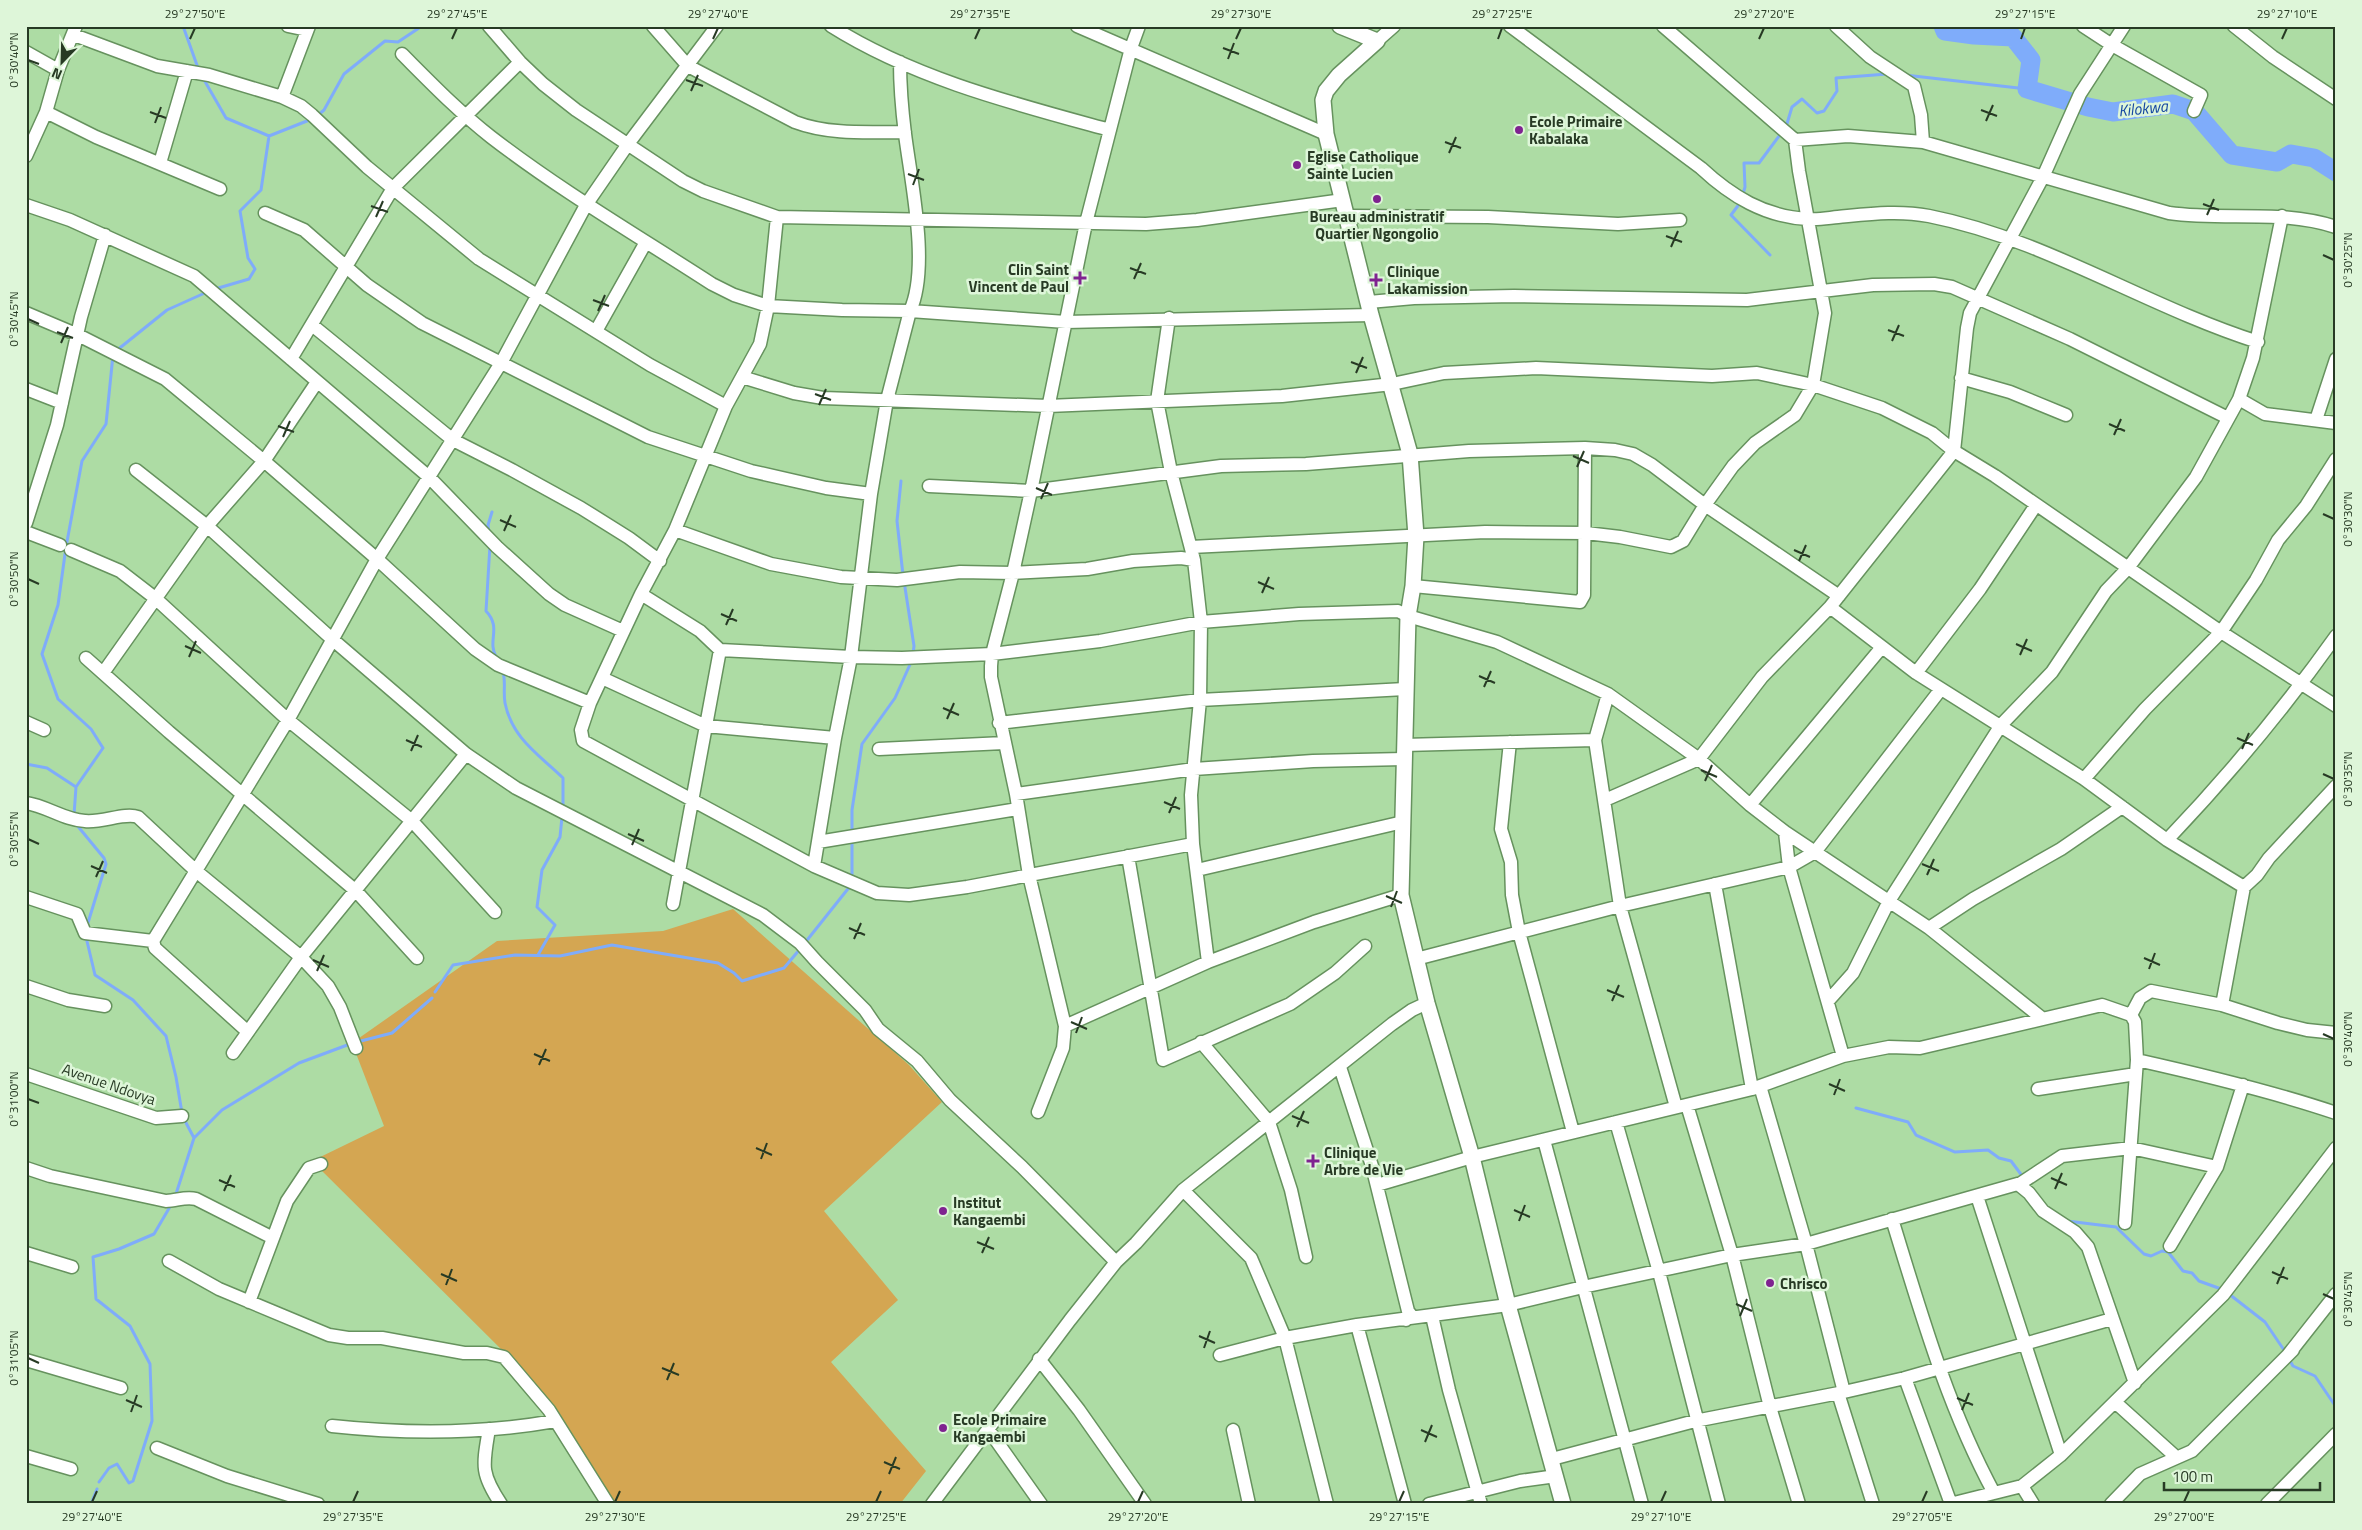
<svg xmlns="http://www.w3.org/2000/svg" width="2362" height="1530" viewBox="0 0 2362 1530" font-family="'Titillium Web',sans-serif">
<rect width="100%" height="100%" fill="#addca4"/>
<!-- green -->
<path fill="#d4a652" d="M733 909 909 1065 942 1102 824 1211 898 1300 831 1362 926 1471 900 1504H610L510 1358 312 1161 384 1126 352 1043 497 941 663 931Z"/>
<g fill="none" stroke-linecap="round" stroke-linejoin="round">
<!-- stream -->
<path stroke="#7facfa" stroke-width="3" d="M183 26 198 68
M1905 75 2027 89
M203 78 226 118 269 136 312 119
M317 116 324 110 344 74 385 41 398 42 422 26
M1786 127 1792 107 1802 99 1817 113 1824 111 1837 91 1836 78 1887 74
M1743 194 1745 187 1744 163H1759L1782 132
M1740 203 1731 215 1770 255
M215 289 249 279 255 269 248 258 240 211 261 190 269 136
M116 351 167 310 207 292
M901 481 897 521 903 575
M489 533 488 525 492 512
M490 545 486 611C502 628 487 640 496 657
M904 581 914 646 913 654
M503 672C506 682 503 692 505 703 512 738 538 754 563 778V808
M26 764 47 768 76 787
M74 815 76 787 103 748 91 729 58 699 42 654 58 605 66 547 82 461 106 424 113 355
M76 824 104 858 106 864 87 926
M852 834V810L862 744 895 698 912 660
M852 840V879
M86 937 95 975 133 1000 166 1036 176 1077 182 1113
M804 944 851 885
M538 955 555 925 537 907 542 870 560 837 562 817
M435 992 453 965 515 955 560 956 612 945 718 963 734 973 742 981 784 968 800 949
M357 1042 392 1033 432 998
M1856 1108 1908 1122 1916 1135 1955 1152 1988 1150 1999 1158 2011 1161 2023 1177
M184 1119 194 1138
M175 1197 194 1138 222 1110 299 1063 350 1044
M2067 1221 2116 1227 2144 1254 2151 1256 2162 1251 2168 1252 2183 1271 2192 1273 2199 1281 2224 1290
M2229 1294 2265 1322 2286 1353
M2289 1359 2293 1366 2315 1376 2336 1407
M99 1482 109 1468 117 1464 129 1483 133 1481 152 1421 150 1364 130 1326 96 1299 93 1257 119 1249 154 1234 171 1205
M91 1504 97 1489"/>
<!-- river -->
<path stroke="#7facfa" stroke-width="19" d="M1943 26 1945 31 1974 35 2013 37 2031 60 2027 89 2088 107 2113 112 2173 104 2194 111 2232 155 2277 162 2291 154 2314 158 2336 172"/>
<defs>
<path id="minor" d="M288 26 307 30
M489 26 520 62 543 84 576 110 683 181 703 191 777 217 1146 224 1197 220 1343 200
M653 26 688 66 795 122C829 135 868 132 905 132
M831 26C915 79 1015 104 1110 130
M1077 26 1326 134
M1510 26 1701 168C1731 196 1765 217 1808 219 1818 220 1828 218 1838 217 1869 214 1898 210 1929 216 2045 239 2145 306 2258 342
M1836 26 1870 57 1914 86 1921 115 1923 142
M2083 26 2112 45 2201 95 2194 111
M2234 26 2273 57 2336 99
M74 35 157 66 209 75 282 97 301 106 312 115 367 167 479 259 650 365 726 406
M1377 41 1394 26
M26 52 58 70
M402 54C431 83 459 112 491 137 561 191 638 236 712 284L734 295 768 306 842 310 910 311 1066 322 1371 315
M282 97 309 26
M46 112 96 137 220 189
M1795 140 1848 136 1923 142 2169 213C2225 221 2281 209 2336 227
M26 156 46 112 58 70 76 26
M160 163 187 71
M26 205 70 220 194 276 429 477 497 547 549 594 565 605 623 631
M265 213 304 230 367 285 422 323 648 437 751 471 826 488 871 494
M1348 216 1488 217 1618 224 1680 220
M777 217 768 306 760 344 726 406 675 530 641 594 590 703 581 730 583 741 814 866 877 893 909 895 967 887 1193 844
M1369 302 1414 298 1514 296 1747 300 1873 285 1934 284 1952 287 2070 339 2228 418
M26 313 78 335 165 379 264 461 377 559 475 649 498 665 590 703
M1169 318 1157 401 1171 472 1194 560 1201 622 1200 700 1191 795 1193 844 1208 962
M312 325 453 440 512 470 581 508 629 538 660 561
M596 331 646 242
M291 359 393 188 520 62
M742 377 794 393 823 398 1048 406 1282 396 1392 384 1444 373 1536 368 1712 376 1757 373 1813 385 1882 408 1932 433 1954 451 1995 476 2221 632 2336 706
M1961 378 2010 392 2066 415
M26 389 62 403
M2239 399 2265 414 2336 423
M2316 420 2336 359
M136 470 207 526 332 639 466 754 516 788 763 915 800 943 817 962 865 1010 878 1029 917 1061 950 1100 1022 1167 1116 1262
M929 486 1031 491 1221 466 1306 464 1469 451 1585 448 1615 450 1633 454 1652 465 1705 505 1839 596
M26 523 57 425 81 317 105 235
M675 530 771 564 841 577 897 580 960 572 1013 573 1087 569 1133 561 1181 558 1194 560
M26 532 60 545
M1191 547 1485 532 1586 533 1620 537 1671 547 1683 541 1705 505 1733 466 1755 443 1795 415 1813 385 1825 313 1799 171 1795 140 1663 26
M71 550 120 571 155 598 288 720 412 821 495 912
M1413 586 1580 602 1584 595 1585 448
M641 594 700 631 720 650 851 657 902 658 992 654 1100 641 1201 622 1299 614 1398 611 1408 616 1497 642 1608 694 1699 759 1750 805 1785 832 1929 928 2043 1019
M1830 607 1916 673 2084 779 2167 840 2244 887 2257 875 2269 858 2336 786
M86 658 169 732 356 891 417 958
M103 673 207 526 264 461 317 382
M1916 673 1980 589 2036 505
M602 678 706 726 835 738
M1608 694 1595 740 1620 906 1676 1107
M26 722 44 730
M999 723 1200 700 1405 689
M1510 742 1501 829 1511 862 1512 895 1519 932 1573 1132
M1404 745 1595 740
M879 749 1004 743
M2084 779 2145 709 2221 632 2256 580 2278 540 2306 506 2336 459
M1016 794 1194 769 1313 761 1404 759
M1605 800 1699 759 1762 677 1830 607 1954 451 1967 328 1970 313 2043 177 2080 94 2124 26
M26 803C47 806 64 820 85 821 102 823 125 812 138 817L196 871 301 957 328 986 340 1007 356 1048
M1750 805 1882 647
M1785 832 1789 867 1843 1056
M2167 840C2228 776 2284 709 2336 636
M818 842 1018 809
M1128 856 1163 1060 1290 1004 1335 973 1365 946
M814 866 835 738 851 657 871 494 887 400 910 311C930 267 911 182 905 134 902 110 900 86 900 62
M1197 870 1403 822
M1715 884 1752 1089
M26 897 77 914 85 933 153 941
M673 904 720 650
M1929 928 1973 899 2061 849 2122 807
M1416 959 1620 906 1789 867 1815 852 1941 689
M26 986 68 1000 105 1006
M1828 1001 1853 973 1889 901 2001 725 2052 672 2106 591 2128 568 2196 477 2239 399 2253 358 2282 216
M2222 1005 2244 887
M2131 1015 2140 998 2151 991 2222 1005 2278 1023 2307 1030 2336 1033
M1065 1026 1208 962 1314 922 1401 895
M248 1032 155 948 153 941 288 720 377 559 501 363 586 205 628 144 717 26
M1201 1042 1269 1122 1291 1190 1306 1257
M233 1053 301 957 466 754
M1340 1067 1372 1166 1408 1311 1411 1315 1406 1320
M26 1074 156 1118 182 1116
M1760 1086 1806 1244 1844 1392
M2038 1089 2136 1074
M1687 1105 1732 1255 1770 1407 1799 1504
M1038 1112 1063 1048 1065 1026 1029 875 1016 794 991 677V666L992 654 1013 573 1031 491 1086 223 1131 48 1139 26
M1616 1122 1659 1272 1719 1504
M1544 1140 1642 1504
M26 1168 50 1176 166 1201C177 1201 185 1196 196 1199L273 1238
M2018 1184 2029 1193 2043 1211 2075 1232 2088 1247 2135 1383
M1377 1185 1472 1157 1752 1089 1843 1056 1889 1047 1920 1048 2102 1005 2131 1015 2135 1022 2137 1060C2204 1075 2271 1091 2336 1113
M1183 1190 1251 1258 1285 1338 1327 1504
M1977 1196 2061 1455
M1892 1219C1921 1313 1947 1406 1994 1493
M2125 1223 2137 1060
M2170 1246 2217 1167 2243 1085
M26 1253 72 1267
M169 1261 219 1289 329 1335 348 1338H382L464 1353H487L504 1357 549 1410 608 1504
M249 1302 287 1201 309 1168 321 1164
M1432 1316 1449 1390 1481 1504
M1357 1325 1405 1504
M1220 1355 1285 1338 1357 1325 1508 1305 1583 1287 1732 1255 1806 1244 2021 1183 2062 1156 2131 1148 2217 1167
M2288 1355 2336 1294
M1039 1359 1079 1410 1145 1504
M26 1360 121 1388
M1905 1378 1951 1504
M1838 1393 1873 1504
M2115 1402 2176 1457
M332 1426C406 1434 482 1434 555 1421
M489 1429C483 1465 480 1473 501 1504
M988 1429 1041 1504
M1233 1430 1249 1504
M157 1448 227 1476 318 1504
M26 1456 71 1469
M1552 1459 1695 1421 1844 1392 1905 1378 2112 1319
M2022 1486 2033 1504
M932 1504 1070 1320 1116 1262 1136 1243 1183 1190 1392 1024 1412 1010 1427 1003
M1429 1504 1520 1481 1556 1476
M1950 1504 2022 1486 2061 1455 2223 1295 2336 1148
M2111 1504 2140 1474 2192 1451 2293 1350
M2267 1504 2336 1434"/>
<path id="tertiary" d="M1340 26 1377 41 1339 75 1326 91 1323 100 1326 134 1371 315 1410 454 1416 536 1413 586 1408 616 1401 895 1427 1003 1472 1157 1508 1305 1563 1504"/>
</defs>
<!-- minor casing -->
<use href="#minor" stroke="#66925e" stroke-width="15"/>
<!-- tertiary casing -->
<use href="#tertiary" stroke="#66925e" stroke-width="18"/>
<!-- minor -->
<use href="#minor" stroke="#fff" stroke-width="12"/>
<!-- tertiary -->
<use href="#tertiary" stroke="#fff" stroke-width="15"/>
</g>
<!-- ticks -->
<path fill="none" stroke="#273a24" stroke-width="2" d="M190 39 195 28M452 39 457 28M713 39 718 28M975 39 980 28M1236 39 1241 28M1498 39 1502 28M1759 39 1764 28M2021 39 2025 28M2282 39 2287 28M1223 48 1239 54M1228 59 1234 43M28 60 39 64M686 80 703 86M691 91 698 75M1981 110 1997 116M150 112 166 118M1986 121 1993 105M155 123 161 107M1445 142 1461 148M1449 153 1456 137M908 174 924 180M913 185 919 169M2203 204 2219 210M371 206 388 212M2207 215 2214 199M376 217 383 201M1666 236 1682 242M1671 247 1678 231M2323 255 2334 260M1130 268 1146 274M1134 279 1141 263M593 300 609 306M598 311 605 295M28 319 39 324M1888 330 1904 336M57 332 73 338M1892 341 1899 325M61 343 68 327M1351 362 1367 368M1356 373 1363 357M815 394 831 400M819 405 826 389M2109 424 2125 431M278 426 294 432M2114 435 2121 419M283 437 290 421M1573 456 1589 463M1577 467 1584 451M1036 488 1052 495M1041 499 1048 483M2323 514 2334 519M500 520 516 527M504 531 511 515M1794 550 1810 557M1799 561 1806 545M28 579 39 584M1258 582 1274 589M1262 593 1269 577M721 614 737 621M726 625 733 609M2016 644 2032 651M185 646 201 653M2020 655 2027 639M189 657 196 641M1479 676 1495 683M1484 687 1491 671M943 708 959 715M947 719 954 703M2237 738 2253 745M406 740 422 747M2242 749 2249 733M411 751 418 735M1701 770 1717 777M2323 774 2334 779M1705 781 1712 765M1164 802 1180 809M1169 813 1176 797M628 834 644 841M28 839 39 844M632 845 639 829M1922 864 1939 871M91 866 107 873M1927 875 1934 859M96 877 103 861M1386 896 1402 903M1391 907 1397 891M849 928 865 935M854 939 861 923M2144 958 2160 965M313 960 329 967M2149 969 2155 953M317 971 324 955M1607 990 1624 997M1612 1001 1619 985M1071 1022 1087 1029M1076 1033 1082 1017M2323 1034 2334 1039M534 1054 550 1061M539 1065 546 1049M1829 1084 1845 1091M1834 1095 1840 1079M28 1099 39 1103M1292 1116 1309 1123M1297 1127 1304 1111M756 1148 772 1155M761 1159 767 1143M2051 1178 2067 1185M219 1180 235 1187M2055 1189 2062 1173M224 1191 231 1175M1514 1210 1530 1217M1519 1221 1525 1205M977 1242 994 1249M982 1253 989 1237M2272 1272 2288 1279M441 1274 457 1281M2277 1284 2284 1267M446 1285 452 1269M2323 1294 2334 1299M1736 1304 1752 1311M1740 1316 1747 1299M1199 1336 1215 1343M1204 1348 1210 1331M28 1358 39 1363M662 1368 679 1375M667 1380 674 1363M1957 1398 1973 1405M126 1400 142 1407M1962 1410 1969 1393M131 1412 137 1395M1421 1430 1437 1437M1425 1442 1432 1425M884 1462 900 1469M889 1474 896 1457M92 1502 97 1491M353 1502 358 1491M615 1502 620 1491M876 1502 881 1491M1138 1502 1143 1491M1399 1502 1404 1491M1661 1502 1666 1491M1922 1502 1927 1491M2184 1502 2189 1491"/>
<!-- markers -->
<g fill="#7f2390" stroke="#def6d9" stroke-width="2">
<circle cx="1519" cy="130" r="5"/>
<circle cx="1297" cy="165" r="5"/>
<circle cx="1377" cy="199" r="5"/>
<path d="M1077.5 270.5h5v5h5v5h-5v5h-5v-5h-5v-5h5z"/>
<path d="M1373.5 272.5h5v5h5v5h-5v5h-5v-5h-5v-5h5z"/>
<path d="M1310.5 1153.5h5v5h5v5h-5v5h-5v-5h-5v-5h5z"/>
<circle cx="943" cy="1211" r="5"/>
<circle cx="1770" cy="1283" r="5"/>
<circle cx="943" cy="1428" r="5"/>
</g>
<g text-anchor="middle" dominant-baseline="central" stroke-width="5" stroke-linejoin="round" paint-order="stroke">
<!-- poi labels -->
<g font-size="15" font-weight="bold" fill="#273a24" stroke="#def6d9" text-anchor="start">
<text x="1529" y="121">Ecole Primaire<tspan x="1529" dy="17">Kabalaka</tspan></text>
<text x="1307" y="156">Eglise Catholique<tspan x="1307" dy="17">Sainte Lucien</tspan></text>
<text x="1377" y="216" text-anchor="middle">Bureau administratif<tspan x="1377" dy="17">Quartier Ngongolio</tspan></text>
<text x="1069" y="269" text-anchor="end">Clin Saint<tspan x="1069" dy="17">Vincent de Paul</tspan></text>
<text x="1387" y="271">Clinique<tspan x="1387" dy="17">Lakamission</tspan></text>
<text x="1324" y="1152">Clinique<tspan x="1324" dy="17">Arbre de Vie</tspan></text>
<text x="953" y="1202">Institut<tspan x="953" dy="17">Kangaembi</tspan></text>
<text x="1780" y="1283">Chrisco</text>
<text x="953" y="1419">Ecole Primaire<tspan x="953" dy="17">Kangaembi</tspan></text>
</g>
<!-- street labels -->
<g font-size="15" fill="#273a24" stroke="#def6d9">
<text transform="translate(109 1084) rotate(19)">Avenue Ndovya</text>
</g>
<!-- water labels -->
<g font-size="16" font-style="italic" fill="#1648a1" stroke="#def6d9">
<text transform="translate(2143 108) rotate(-6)">Kilokwa</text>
</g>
</g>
<!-- border -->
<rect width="2362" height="1530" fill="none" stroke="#def6d9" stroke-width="55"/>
<!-- north arrow -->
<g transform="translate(62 62) rotate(203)" stroke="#def6d9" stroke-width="4" paint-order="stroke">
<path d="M0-4L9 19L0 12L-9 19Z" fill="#273a24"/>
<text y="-8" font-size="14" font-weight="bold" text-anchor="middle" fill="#273a24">N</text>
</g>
<!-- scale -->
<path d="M2164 1482v8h156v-8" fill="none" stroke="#273a24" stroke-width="2.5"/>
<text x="2172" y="1482" font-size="15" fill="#273a24" stroke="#def6d9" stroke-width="4" paint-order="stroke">100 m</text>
<rect x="28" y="28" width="2306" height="1474" fill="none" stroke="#273a24" stroke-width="2"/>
<g font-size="12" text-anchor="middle" fill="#273a24">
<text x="195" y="18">29°27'50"E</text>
<text x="457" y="18">29°27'45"E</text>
<text x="718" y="18">29°27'40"E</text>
<text x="980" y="18">29°27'35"E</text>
<text x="1241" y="18">29°27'30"E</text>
<text x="1502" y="18">29°27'25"E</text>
<text x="1764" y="18">29°27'20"E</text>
<text x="2025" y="18">29°27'15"E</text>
<text x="2287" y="18">29°27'10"E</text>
<text transform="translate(14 60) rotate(-90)" y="4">0°30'40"N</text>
<text transform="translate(2348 260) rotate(-90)" y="4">0°30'25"N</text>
<text transform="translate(14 319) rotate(-90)" y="4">0°30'45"N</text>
<text transform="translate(2348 519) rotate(-90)" y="4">0°30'30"N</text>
<text transform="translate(14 579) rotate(-90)" y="4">0°30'50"N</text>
<text transform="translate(2348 779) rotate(-90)" y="4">0°30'35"N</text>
<text transform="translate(14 839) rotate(-90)" y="4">0°30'55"N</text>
<text transform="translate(2348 1039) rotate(-90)" y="4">0°30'40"N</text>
<text transform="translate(14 1099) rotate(-90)" y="4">0°31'00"N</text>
<text transform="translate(2348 1299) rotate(-90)" y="4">0°30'45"N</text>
<text transform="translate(14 1358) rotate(-90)" y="4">0°31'05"N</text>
<text x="92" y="1521">29°27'40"E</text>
<text x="353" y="1521">29°27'35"E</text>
<text x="615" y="1521">29°27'30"E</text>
<text x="876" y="1521">29°27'25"E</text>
<text x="1138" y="1521">29°27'20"E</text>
<text x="1399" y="1521">29°27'15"E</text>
<text x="1661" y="1521">29°27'10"E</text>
<text x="1922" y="1521">29°27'05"E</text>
<text x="2184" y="1521">29°27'00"E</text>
</g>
</svg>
